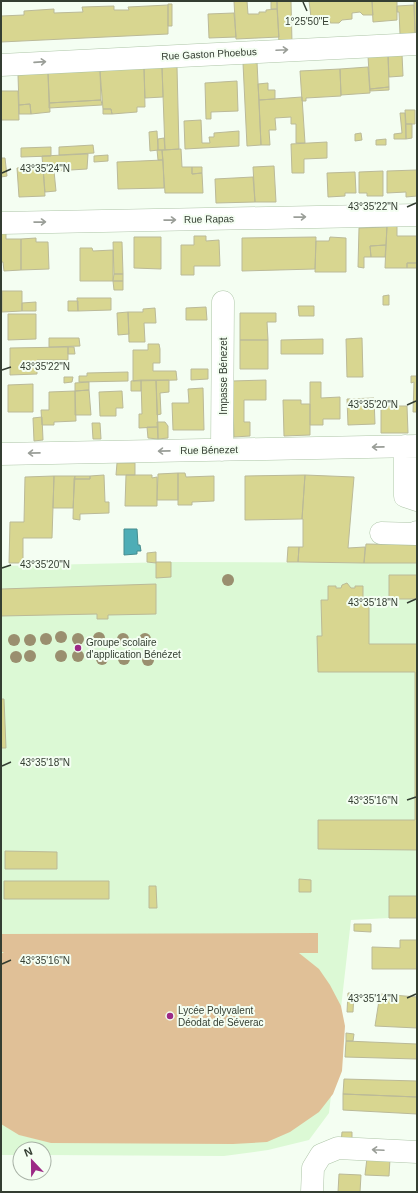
<svg xmlns="http://www.w3.org/2000/svg" width="418" height="1193" viewBox="0 0 418 1193" font-family="Helvetica,sans-serif">
<rect width="100%" height="100%" fill="#f4fef2"/>
<!-- built -->
<path fill="#dcf9d5" d="M171 562 417 563V918H389L351 920 329 1113 309 1140 268 1150 224 1156 44 1155V1149H20V1155H1V566Z"/>
<!-- green -->
<path fill="#e0c097" d="M318 933V953H299L319 969 330 985 341 1006 345 1026 342 1071 333 1094 319 1112 290 1132 267 1142 233 1144 51 1143 19 1135 1 1124V954L4 952H1V934Z"/>
<!-- water -->
<path fill="#4eadb6" stroke="#468c8e" d="M124 529H137L138 545H140L141 551H137V554L124 555Z"/>
<!-- building -->
<path fill="#d8d690" stroke="#bbba98" d="M234 1H247L248 14H259V12H266V10L277 9 279 37 236 39Z
M271 1H277V9H271Z
M277 1H291L292 43 279 44Z
M309 1H372L373 15H363L360 12 352 13V19L342 20 339 23H330V21H324L318 17H311Z
M372 1H397V20L373 22Z
M414 1H417V35H415V33Z
M168 4H172V26H168Z
M168 5V34L1 42V16L24 15V11L54 9V13L83 12 82 7 114 6V10H129L128 7Z
M414 5 415 33 400 34 399 12H397V6Z
M234 13 236 37 209 38 208 14Z
M311 17H318L324 21 311 22Z
M402 54 403 76 389 77 388 55Z
M388 55 389 87 370 89 368 56Z
M257 62 261 145 247 146 243 63Z
M162 67H177L179 149 165 150Z
M162 67 163 97 145 98 144 68Z
M368 67 370 93 341 95 340 69Z
M144 68 145 107H137V112L112 114 111 109H103L100 71Z
M340 69 341 96 306 98V101H302L300 71Z
M100 71 101 100 49 103 48 73Z
M48 73 50 112 31 114 30 104 19 105 18 75Z
M237 81 238 111 211 112V119H206L205 83Z
M268 83V90H275V99L259 100 258 84Z
M389 87V90L370 91V89Z
M1 91H18L19 120H1Z
M302 97 305 143H296V124H291V117L275 118 276 130H269L270 145H261L259 100Z
M101 100 102 105 49 108V103Z
M30 104 31 114H19V105Z
M103 109H111L112 114H103Z
M405 110H415V124H406Z
M400 113H405L406 139H394V134L402 133Z
M201 120 202 143H210L209 137H214V133L239 131V146L185 149 184 121Z
M406 124H412V138L406 139Z
M157 131 158 150 150 151 149 132Z
M361 133 362 140 355 141V134Z
M164 138 165 150H158V139Z
M386 139V145H376V140Z
M327 142V158L304 159V173H292L291 144Z
M93 145 94 153 59 155V147Z
M51 147V156L21 157V148Z
M181 149 182 167H192V174L202 173 203 193H165L162 150Z
M157 150H162L163 160H158Z
M88 154 87 169 54 171 56 191 45 192 42 156Z
M108 155V161L94 162V156Z
M1 158H5L7 176 1 177Z
M163 160 164 188 118 189 117 162Z
M274 166 276 202H255L253 167Z
M43 167 45 196 19 197 17 168Z
M192 167H202V173L192 174Z
M417 170V196L406 197V192L387 193V171Z
M383 171V196H367V193H359V172Z
M355 172 356 193H345V196L328 197 327 173Z
M253 177 255 202 216 203 215 179Z
M387 224H397V236H417V263H407V268H385Z
M387 227 386 245 370 246 371 257H364V268L358 267 359 228Z
M1 232H6V239H21V270L4 271 3 262H1Z
M194 236H206V241L219 240 220 266H194V275H181V245H194Z
M134 237H161V269L134 268Z
M316 237 315 269 242 271V238Z
M330 237 346 238V272H315L316 241H329Z
M36 238V242H48L49 269 21 270V239Z
M113 242H122L123 274H114Z
M386 245 385 257H371L370 246Z
M80 248H92L93 251 113 250V281H80Z
M407 263H417V268H407Z
M114 274H123V281H113Z
M113 281H123V290H114Z
M2 291H22V311L2 312Z
M389 295V305H383V296Z
M77 298H111V310L78 311Z
M68 301H78V311H68Z
M36 302V311H22V303Z
M298 306H314V316H299Z
M206 307 207 320H186V308Z
M155 308 156 323H144L145 342H129L128 312H143V309Z
M128 312 129 334 118 335 117 313Z
M240 313H276V322H267L268 340H240Z
M8 314H36V339L8 340Z
M49 338H79L80 346 49 347Z
M362 338 363 377H347L346 339Z
M323 339V354H281V340Z
M240 340H268V369H240Z
M148 344H159L160 349V363H153V371H176L177 380 133 381V350H148Z
M68 347V360H37V374L10 375V348Z
M68 347H74L75 354H68Z
M191 369H208V379L191 380Z
M128 372V381L79 382V376H87V373Z
M411 376H417V412H413L414 382 411 383Z
M64 377H73L72 382 64 383Z
M141 380V391H131V381Z
M141 380H156L158 427 139 428V414H142Z
M156 380H169V392L160 393 161 414 157 415Z
M266 380V400H244V422H250V436L234 437 232 381Z
M89 382V390L75 391V383Z
M310 382H321V398L340 397V419H323V425H310Z
M33 384V412H8V385Z
M203 388 204 430H173L172 403H189L188 389Z
M89 390 91 415H75V391Z
M75 391 76 421 54 422V425H42L41 410H49V392Z
M122 391 123 408H116V416H100L99 392Z
M374 398 375 424 348 425 347 399Z
M283 400H301V404H310V435L284 436Z
M381 406H407L408 433H381Z
M42 417 43 440 34 441 33 418Z
M157 422H165L168 426V438L158 439Z
M92 423H100L101 439H93Z
M147 427H158V439L148 438Z
M117 463H135V475H116Z
M178 473H185L186 477 214 476V501L192 502V505H178Z
M178 473V500H157L158 474Z
M104 475 105 502H109V513L80 514V520L73 519 74 479H90V476Z
M126 475H152V478L157 477V506H125Z
M305 475 354 477 348 548 365 547 364 563 298 562 299 547H303V519H302Z
M305 475 302 519 245 520V476Z
M54 476 52 538H23V563H9L10 522H24L25 477Z
M54 476H75L73 508H53Z
M75 476H90V479H74Z
M366 544 417 545V563H364Z
M288 547H299L298 562H287Z
M156 552V563L147 562V553Z
M156 562H171V577L156 578Z
M389 575H417V599H389Z
M347 583 351 588H355V586H363V600H369V644H417V850L318 849V820H415V672H318L317 636H322L321 600H328V586H336V588H341L342 585Z
M156 584V614L108 615V619H97V614L1 616V589Z
M1 699H4L6 748H1Z
M5 851 57 852V869H5Z
M299 879 311 880V892H299Z
M4 881H109V899H4Z
M149 886H156L157 908H149Z
M389 896H417V918H389Z
M354 924H371V932L354 931Z
M400 940H417V969H372V947L400 948Z
M348 993H354L353 1012H347Z
M380 994 417 997V1028L375 1026Z
M346 1033 354 1034 353 1041H346Z
M346 1041 417 1044V1059L345 1057Z
M344 1079 417 1081V1097L343 1094Z
M343 1094 417 1097V1114L343 1110Z
M342 1132H352V1143H341Z
M367 1158 390 1159 389 1176 365 1175Z
M339 1174 361 1175 360 1192H338Z"/>
<g fill="none" stroke-linecap="round" stroke-linejoin="round">
<defs>
<path id="minor" d="M1 65 417 44
M1 223 417 215
M405 446V496L417 500
M222 450 223 302
M1 454 417 446
M381 533 416 534 417 532
M312 1192 313 1168 321 1155 338 1148 417 1152"/>
</defs>
<!-- minor casing -->
<use href="#minor" stroke="#aec5a8" stroke-width="23"/>
<!-- minor -->
<use href="#minor" stroke="#fff" stroke-width="22"/>
</g>
<!-- trees -->
<g fill="#9a8f6f">
<circle cx="228" cy="580" r="6"/>
<circle cx="61" cy="637" r="6"/>
<circle cx="99" cy="638" r="6"/>
<circle cx="46" cy="639" r="6"/>
<circle cx="78" cy="639" r="6"/>
<circle cx="123" cy="639" r="6"/>
<circle cx="145" cy="639" r="6"/>
<circle cx="14" cy="640" r="6"/>
<circle cx="30" cy="640" r="6"/>
<circle cx="30" cy="656" r="6"/>
<circle cx="61" cy="656" r="6"/>
<circle cx="78" cy="656" r="6"/>
<circle cx="16" cy="657" r="6"/>
<circle cx="102" cy="659" r="6"/>
<circle cx="124" cy="659" r="6"/>
<circle cx="148" cy="660" r="6"/>
</g>
<!-- one-way arrows -->
<defs><path id="oneway-shaft" d="M-6 0H5M1.5-3L5.5 0L1.5 3" fill="none" stroke-width="1.6" stroke-linecap="round" stroke-linejoin="round"/></defs>
<g stroke="#9a9e98">
<use href="#oneway-shaft" transform="translate(282 50) rotate(-3)"/>
<use href="#oneway-shaft" transform="translate(40 62) rotate(-4)"/>
<use href="#oneway-shaft" transform="translate(300 217) rotate(-1)"/>
<use href="#oneway-shaft" transform="translate(170 220) rotate(-1)"/>
<use href="#oneway-shaft" transform="translate(40 222) rotate(-1)"/>
<use href="#oneway-shaft" transform="translate(378 447) rotate(179)"/>
<use href="#oneway-shaft" transform="translate(164 451) rotate(179)"/>
<use href="#oneway-shaft" transform="translate(34 453) rotate(179)"/>
<use href="#oneway-shaft" transform="translate(378 1150) rotate(-177)"/>
</g>
<!-- ticks -->
<path fill="none" stroke="#343e32" stroke-width="1.5" d="M303 2 307 11M2 173 11 169M407 207 416 203M2 370 11 367M407 405 416 401M2 568 11 565M407 603 416 599M2 766 11 762M407 800 416 797M2 964 11 960M407 998 416 994"/>
<!-- markers -->
<g fill="#9c2986" stroke="#f4fef2" stroke-width="1.5">
<circle cx="78" cy="648" r="4"/>
<circle cx="170" cy="1016" r="4"/>
</g>
<g text-anchor="middle" dominant-baseline="central" stroke-width="4" stroke-linejoin="round" paint-order="stroke">
<!-- street labels -->
<g font-size="10" fill="#343e32" stroke="#f4fef2">
<text transform="translate(209 54) rotate(-3)">Rue Gaston Phoebus</text>
<text transform="translate(209 219) rotate(-1)">Rue Rapas</text>
<text transform="translate(223 376) rotate(-90)">Impasse Bénezet</text>
<text transform="translate(209 450) rotate(-1)">Rue Bénezet</text>
</g>
<!-- poi labels -->
<g font-size="10" fill="#343e32" stroke="#f4fef2" text-anchor="start">
<text x="86" y="642">Groupe scolaire<tspan x="86" dy="12">d'application Bénézet</tspan></text>
<text x="178" y="1010">Lycée Polyvalent<tspan x="178" dy="12">Déodat de Séverac</tspan></text>
</g>
</g>
<g font-size="10" text-anchor="middle" fill="#343e32" stroke="#f4fef2" stroke-width="4" stroke-linejoin="round" paint-order="stroke">
<text x="307" y="25">1°25'50"E</text>
<text x="45" y="172">43°35'24"N</text>
<text x="373" y="210">43°35'22"N</text>
<text x="45" y="370">43°35'22"N</text>
<text x="373" y="408">43°35'20"N</text>
<text x="45" y="568">43°35'20"N</text>
<text x="373" y="606">43°35'18"N</text>
<text x="45" y="766">43°35'18"N</text>
<text x="373" y="804">43°35'16"N</text>
<text x="45" y="964">43°35'16"N</text>
<text x="373" y="1002">43°35'14"N</text>
</g>
<!-- border -->
<rect width="418" height="1193" fill="none" stroke="#343e32" stroke-width="4"/>
<!-- north arrow -->
<g transform="translate(32 1161) rotate(338)"><circle r="19" fill="#f4fef2" stroke="#a7b1a5"/>
<path d="M0-3L7 15L0 10L-7 15Z" fill="#9c2986"/>
<text y="-6" font-size="11" font-weight="bold" text-anchor="middle" fill="#343e32">N</text>
</g>
</svg>
